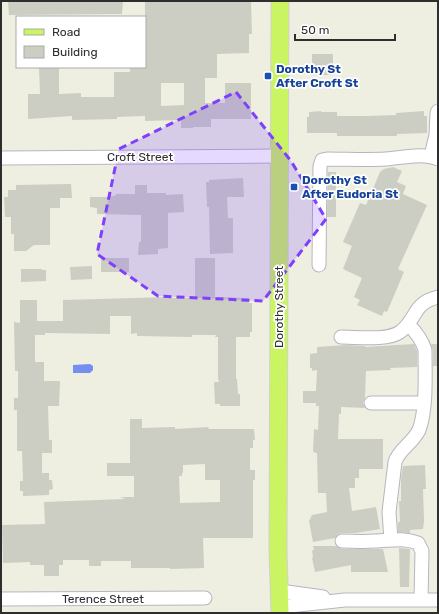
<svg xmlns="http://www.w3.org/2000/svg" width="439" height="614" viewBox="0 0 439 614" font-family="Rubik,sans-serif">
<rect width="100%" height="100%" fill="#eeefe1"/>
<!-- water -->
<path fill="#748ff1" d="M90 364 93 366V370L90 373H73V365Z"/>
<!-- building -->
<path fill="#cccec3" fill-rule="evenodd" d="M8 1H123L122 14 9 15Z
M145 1H251L252 34H249V53L217 54V78H205V103H225V83H251V119H211V127H193V128H181V120L145 121V116L117 117V119L72 120V116L28 119V94H40L39 67H59V94L81 93V97H114V72H130V67H145ZM161 83H184V105L161 106Z
M312 54H333V75H312Z
M321 111V112H337V116H367L396 115V113L424 111V116H427V133L397 134V136H337V133H307V117H309V112Z
M393 167 402 171 397 182 406 186 403 194 427 205 398 269 404 272 387 312 384 311 382 316 357 305 360 300 354 297 362 278 343 269 352 246 343 242 360 203 366 205 380 172 384 169Z
M328 172H336V217H327Z
M243 178 244 197H227L228 218H233V253L210 254 209 207H207L206 182H209V180Z
M71 184 72 198H60V208H50V245H34L26 251H14V234H11V217H5L4 197H8V190H16V185Z
M135 185H147V193H166V195L183 194 184 212 168 213V248L158 249V254L138 255 139 242H141V215L97 214V208L90 207V197H110V196H115L116 194H135Z
M101 258H129V272H101Z
M195 258H215V297L249 298V303H252V332H250V337H236V379H237L238 394H240V406H220V404H215L214 382H219L218 378V337H215L216 335H192V337L137 336V333L131 334V316H110V334L45 333V335H35V362H44V381H60L59 406H48L49 440H52V453H42V473H49V480H52L53 489 49 490V495L23 496V491H20V481H23L22 451H17V410H14V398H18V371H15L14 322 20 323V300H37V321H63V300L170 297V298H195Z
M92 266V279L71 280 70 267Z
M21 269H42V270H46V281L21 282Z
M414 344 417 351V367L390 368 391 370 366 371 365 398 363 403 365 408 341 407V414H339L338 439H383V469H359V478H355V488H349L352 511 376 507 380 529 356 533H342L338 534 335 538 313 542 309 521 312 515 327 512 326 493H318L317 453 313 452 314 429 318 430 319 406H316V403H303V391H316L317 370 312 371V368H310V354L317 353V347L346 345 365 346V347Z
M431 344H438V366H433V350Z
M130 419H142V428L175 427V429L208 427 209 429H254L255 440H253V448H250V470H255V480H253V538H203L204 568 170 569V568H131V561H101V566H89V560H63V565H59V576H44V565H30V562L3 563 2 525 45 524 44 502 125 499 120 497H134V476H107V463H130ZM205 464V480H220V502L180 503 179 476H182V473H183V465Z
M425 465 426 489H423L424 521 423 529 410 530V533L398 532V522H400L399 501H401V478L403 466Z
M313 546H336L342 549H383L388 572H351V565L315 572 312 558 313 557 312 550H314Z
M399 548 410 549 409 587H400Z"/>
<g fill="none" stroke-linecap="round" stroke-linejoin="round">
<defs>
<path id="minor" d="M431 156 436 135 437 113 438 111
M1 158 279 156
M319 265 320 166 322 160 327 159C347 159 366 160 386 159 403 158 422 152 438 159
M341 337C357 337 387 341 400 332 417 320 412 303 438 297
M371 403H424
M391 540 389 512 395 462C399 449 413 443 419 430 427 409 425 373 425 350 422 340 415 331 408 324
M342 541C353 541 363 542 374 541 390 541 402 537 418 543L422 551 421 600
M280 591 323 597
M1 599 205 598
M280 607 345 600H438"/>
<path id="major" d="M280 1 278 551 280 613"/>
</defs>
<!-- minor casing -->
<use href="#minor" stroke="#b8b4c1" stroke-width="15"/>
<!-- major casing -->
<use href="#major" stroke="#d1d1d1" stroke-width="19"/>
<!-- minor -->
<use href="#minor" stroke="#fff" stroke-width="13"/>
<!-- major -->
<use href="#major" stroke="#caf461" stroke-width="17"/>
</g>
<!-- marked area -->
<path fill="#7f40fd" fill-opacity="0.2" stroke="#7f40fd" stroke-width="3" stroke-dasharray="8 5" stroke-linejoin="round" d="M236 92 291 161 326 219 263 301 158 296 97 254 119 149Z"/>
<!-- markers -->
<g fill="#1a4fb4" stroke="#fff" stroke-width="1.5">
<rect x="264" y="72" width="8" height="8" rx="2"/>
<rect x="290" y="183" width="8" height="8" rx="2"/>
</g>
<g text-anchor="middle" dominant-baseline="central" stroke-width="3.5" stroke-linejoin="round" paint-order="stroke">
<!-- transit labels -->
<g font-size="12" font-weight="bold" fill="#164399" stroke="#fff" text-anchor="start">
<text x="276" y="69">Dorothy St<tspan x="276" dy="14">After Croft St</tspan></text>
<text x="302" y="180">Dorothy St<tspan x="302" dy="14">After Eudoria St</tspan></text>
</g>
<!-- street labels -->
<g font-size="12" fill="#2e2e2e" stroke="#fff">
<text x="140" y="157">Croft Street</text>
<text transform="translate(279 307) rotate(-90)">Dorothy Street</text>
<text x="103" y="599">Terence Street</text>
</g>
</g>
<!-- border -->
<rect width="439" height="614" fill="none" stroke="#2e2e2e" stroke-width="4"/>
<!-- legend -->
<rect x="16" y="16" width="130" height="52" fill="#ffffff" stroke="#ababab"/>
<rect x="24" y="29" width="20" height="6" fill="#caf461" stroke="#ababab"/>
<text x="52" y="36" font-size="12" fill="#2e2e2e">Road</text>
<rect x="24" y="46" width="20" height="12" fill="#cccec3" stroke="#ababab"/>
<text x="52" y="56" font-size="12" fill="#2e2e2e">Building</text>
<!-- scale -->
<path d="M295 34v6h100v-6" fill="none" stroke="#2e2e2e" stroke-width="2"/>
<text x="301" y="34" font-size="12" fill="#2e2e2e" stroke="#ffffff" stroke-width="3" paint-order="stroke">50 m</text>
</svg>
